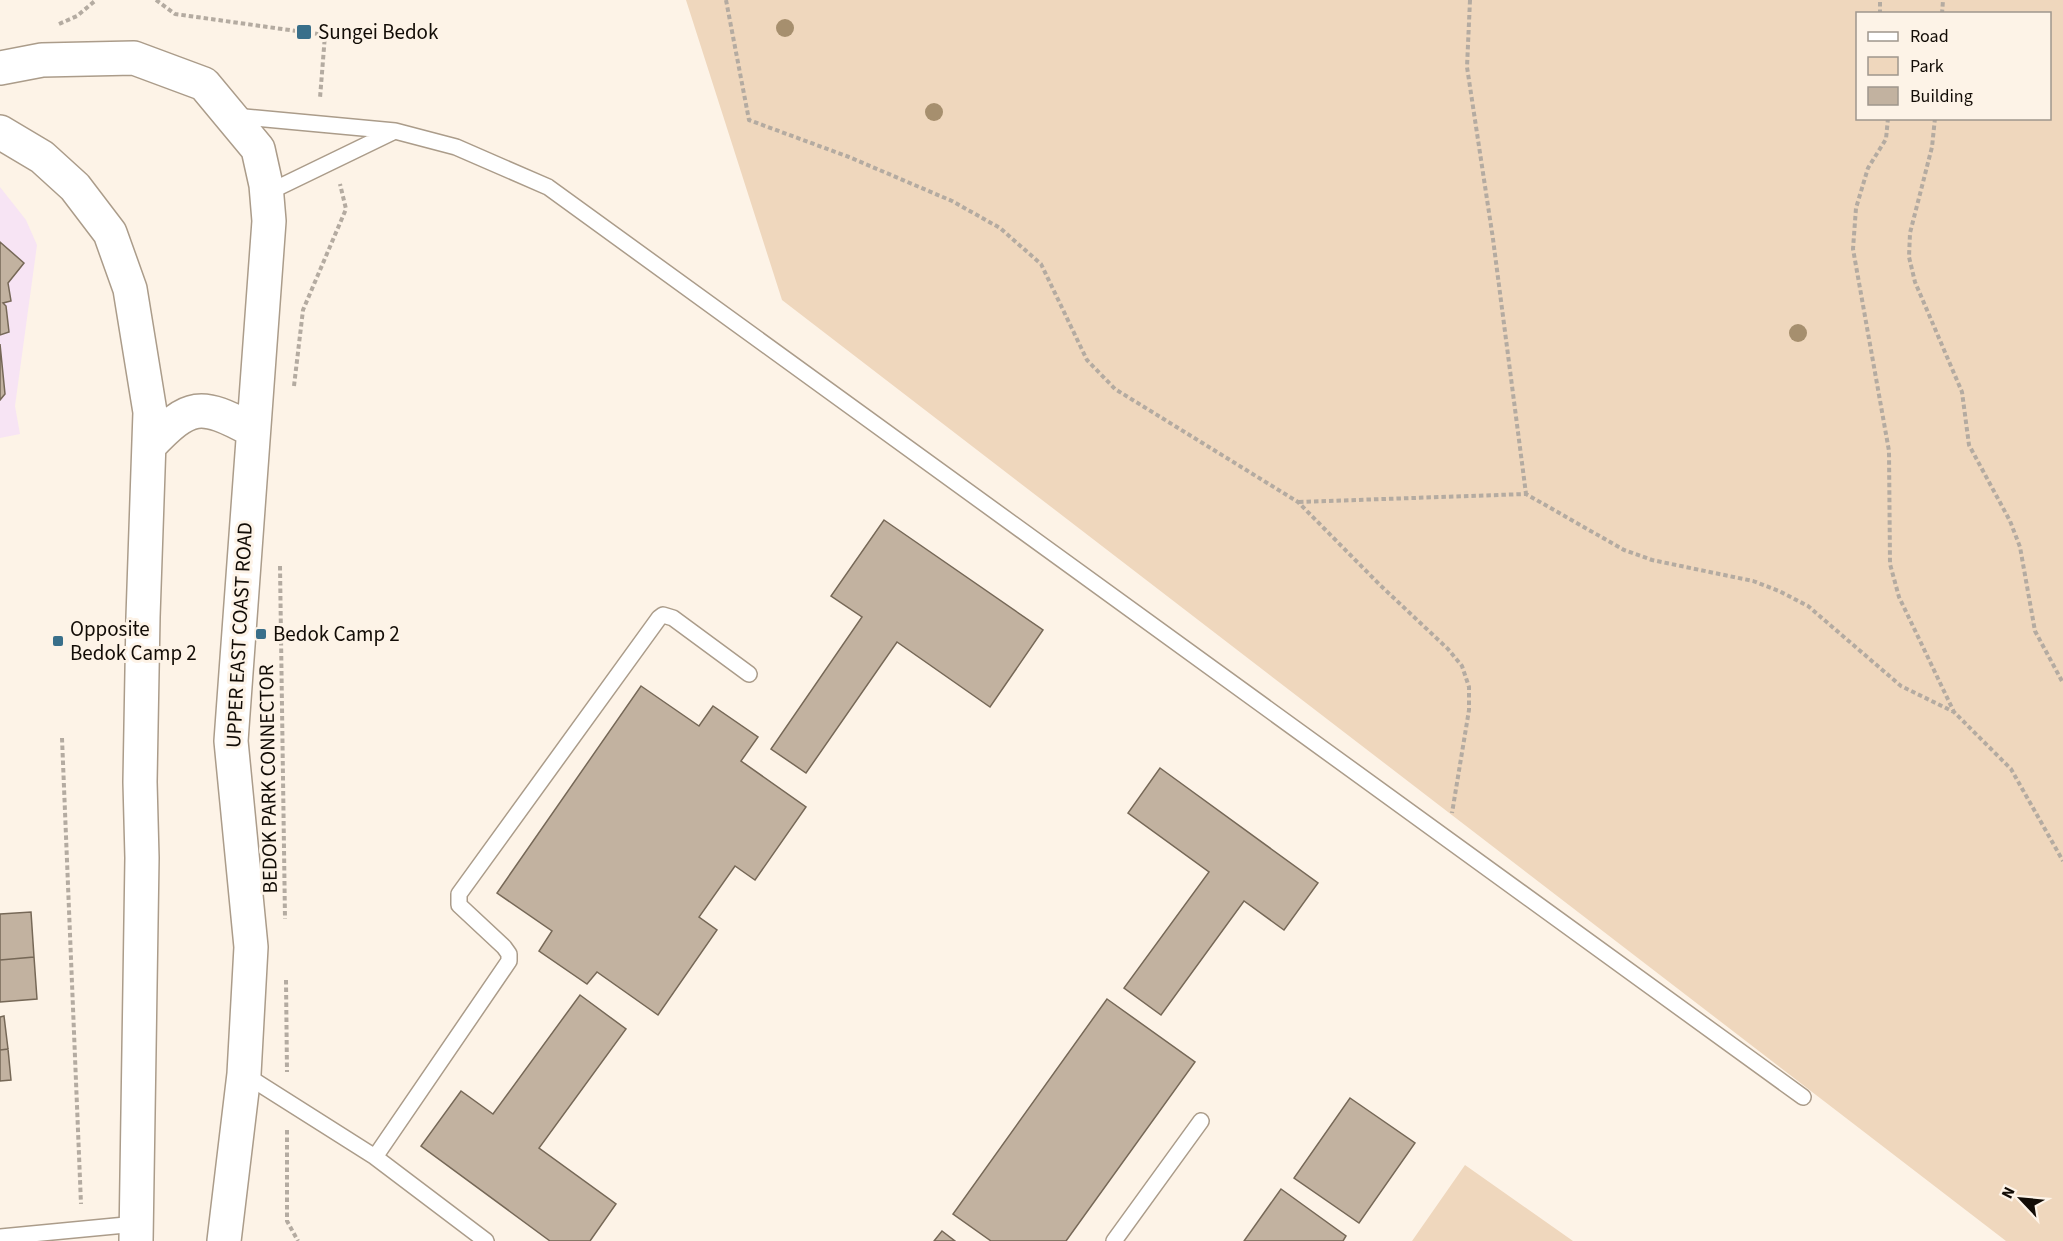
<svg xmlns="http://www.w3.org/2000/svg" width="2063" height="1241" viewBox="0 0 2063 1241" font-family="'Source Sans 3',sans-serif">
<rect width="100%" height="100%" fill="#fdf3e7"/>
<!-- commercial -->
<path fill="#f7e4f4" d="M0 187 26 220 37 245 15 406 20 434 0 438Z"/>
<!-- green -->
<path fill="#efd7bd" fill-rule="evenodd" d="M686 0H2063V1241H2006L782 300ZM1858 14H2050V118H1858Z
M1465 1165 1573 1241H1412Z"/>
<!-- building -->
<path fill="#c2b2a0" stroke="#766857" stroke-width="1.5" d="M0 242 24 263 8 283 11 301 3 303 6 306 9 332 0 335Z
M0 344 5 394 0 400Z
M884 520 1043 630 990 707 897 642 806 773 771 749 862 617 831 596Z
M641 686 699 726 713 706 758 737 741 761 806 807 755 880 735 866 699 917 717 930 658 1015 597 972 587 984 539 951 552 931 497 893Z
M1160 768 1318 883 1284 930 1244 901 1161 1015 1124 988 1209 872 1128 813Z
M31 912 34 957 0 960V914Z
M34 957 37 999 0 1002V960Z
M580 995 626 1029 539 1148 616 1204 590 1241H550L421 1146 461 1091 493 1114Z
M1107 999 1195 1062 1066 1241H991L953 1214Z
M4 1016 8 1049 0 1050V1017Z
M8 1049 11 1080 0 1081V1050Z
M1350 1098 1415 1143 1359 1223 1294 1178Z
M1281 1189 1346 1236 1343 1241H1244Z
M942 1231 955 1241H934Z"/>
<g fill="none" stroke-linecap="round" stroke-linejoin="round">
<defs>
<path id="lane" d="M234 116 395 131 456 147 548 187 1803 1097
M267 193 395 131
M244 1074 375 1157
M0 1237 136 1224
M486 1241 375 1157 509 961V954L504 947 459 905V894L659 618 663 615 673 618 749 674
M1114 1241 1201 1121"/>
<path id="secondary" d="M0 68 42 60 134 58 204 84 258 149 266 185 269 221 231 741 251 947 244 1074 224 1241
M0 132 42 157 75 187 110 233 130 289 150 412 143 617 140 782 142 858 136 1241
M149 446C190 403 200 402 252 430"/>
</defs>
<!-- lane casing -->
<use href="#lane" stroke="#ab9c8a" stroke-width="18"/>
<!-- secondary casing -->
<use href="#secondary" stroke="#ab9c8a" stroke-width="36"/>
<!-- path -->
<path stroke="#b4aba1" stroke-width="4" stroke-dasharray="4.5 3" stroke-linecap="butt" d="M156 0 175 14 325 35 320 98
M726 0 749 120 849 157 952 201 1000 228 1041 264 1087 360 1115 389 1298 502 1380 585 1448 649 1462 666 1469 687V710L1452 813
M1470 0 1467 67 1493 239 1526 494
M1880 14V0
M1942 14 1943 0
M59 24 77 16 96 0
M1888 118 1886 139 1868 168 1856 208 1853 249 1889 451 1890 564 1899 597 1954 712
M1935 118 1932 147 1910 233 1909 257 1915 282 1962 392 1969 445 2010 521 2020 547 2035 631 2063 683
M294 386 303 310 346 209 340 184
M1299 502 1526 494 1624 550 1652 560 1753 581 1779 591 1808 606 1901 686 1954 712 2011 769 2063 861
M280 566 285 919
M62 738 81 1204
M286 980 287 1072
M287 1130V1221L298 1241"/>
<!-- lane -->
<use href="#lane" stroke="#fff" stroke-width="15"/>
<!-- secondary -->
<use href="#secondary" stroke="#fff" stroke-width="33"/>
</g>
<!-- trees -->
<g fill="#a68f6e">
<circle cx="785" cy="28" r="9"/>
<circle cx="934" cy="112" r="9"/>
<circle cx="1798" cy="333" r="9"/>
</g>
<!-- markers -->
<g fill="#396f8a" stroke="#fdf3e7" stroke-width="2">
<rect x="296" y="24" width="16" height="16" rx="3"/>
<rect x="255" y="628" width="12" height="12" rx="3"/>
<rect x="52" y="635" width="12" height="12" rx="3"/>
</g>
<g text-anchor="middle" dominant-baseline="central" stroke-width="6" stroke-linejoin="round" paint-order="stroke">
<!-- poi labels -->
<g font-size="21" fill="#120c06" stroke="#fdf3e7" text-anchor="start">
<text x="318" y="32">Sungei Bedok</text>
<text x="70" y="629">Opposite<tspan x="70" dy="24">Bedok Camp 2</tspan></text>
<text x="273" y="634">Bedok Camp 2</text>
</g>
<!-- street labels -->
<g font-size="21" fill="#120c06" stroke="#fdf3e7">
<text transform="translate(239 635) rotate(-87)">UPPER EAST COAST ROAD</text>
<text transform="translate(268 779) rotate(-91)">BEDOK PARK CONNECTOR</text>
</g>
</g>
<!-- legend -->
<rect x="1856" y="12" width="195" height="108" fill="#fdf3e7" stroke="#9f978d" stroke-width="1.5"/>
<rect x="1868" y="32" width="30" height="9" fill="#ffffff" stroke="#9f978d" stroke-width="1.5"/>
<text x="1910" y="42" font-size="18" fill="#120c06">Road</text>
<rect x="1868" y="57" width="30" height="18" fill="#efd7bd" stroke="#9f978d" stroke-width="1.5"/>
<text x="1910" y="72" font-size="18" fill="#120c06">Park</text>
<rect x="1868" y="87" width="30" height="18" fill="#c2b2a0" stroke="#9f978d" stroke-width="1.5"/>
<text x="1910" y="102" font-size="18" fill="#120c06">Building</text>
<!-- north arrow -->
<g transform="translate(2021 1199) rotate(296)" stroke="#fdf3e7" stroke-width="4.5" paint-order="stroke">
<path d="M0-4.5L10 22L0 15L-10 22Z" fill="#120c06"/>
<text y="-9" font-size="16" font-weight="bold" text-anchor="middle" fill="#120c06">N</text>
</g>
</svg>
